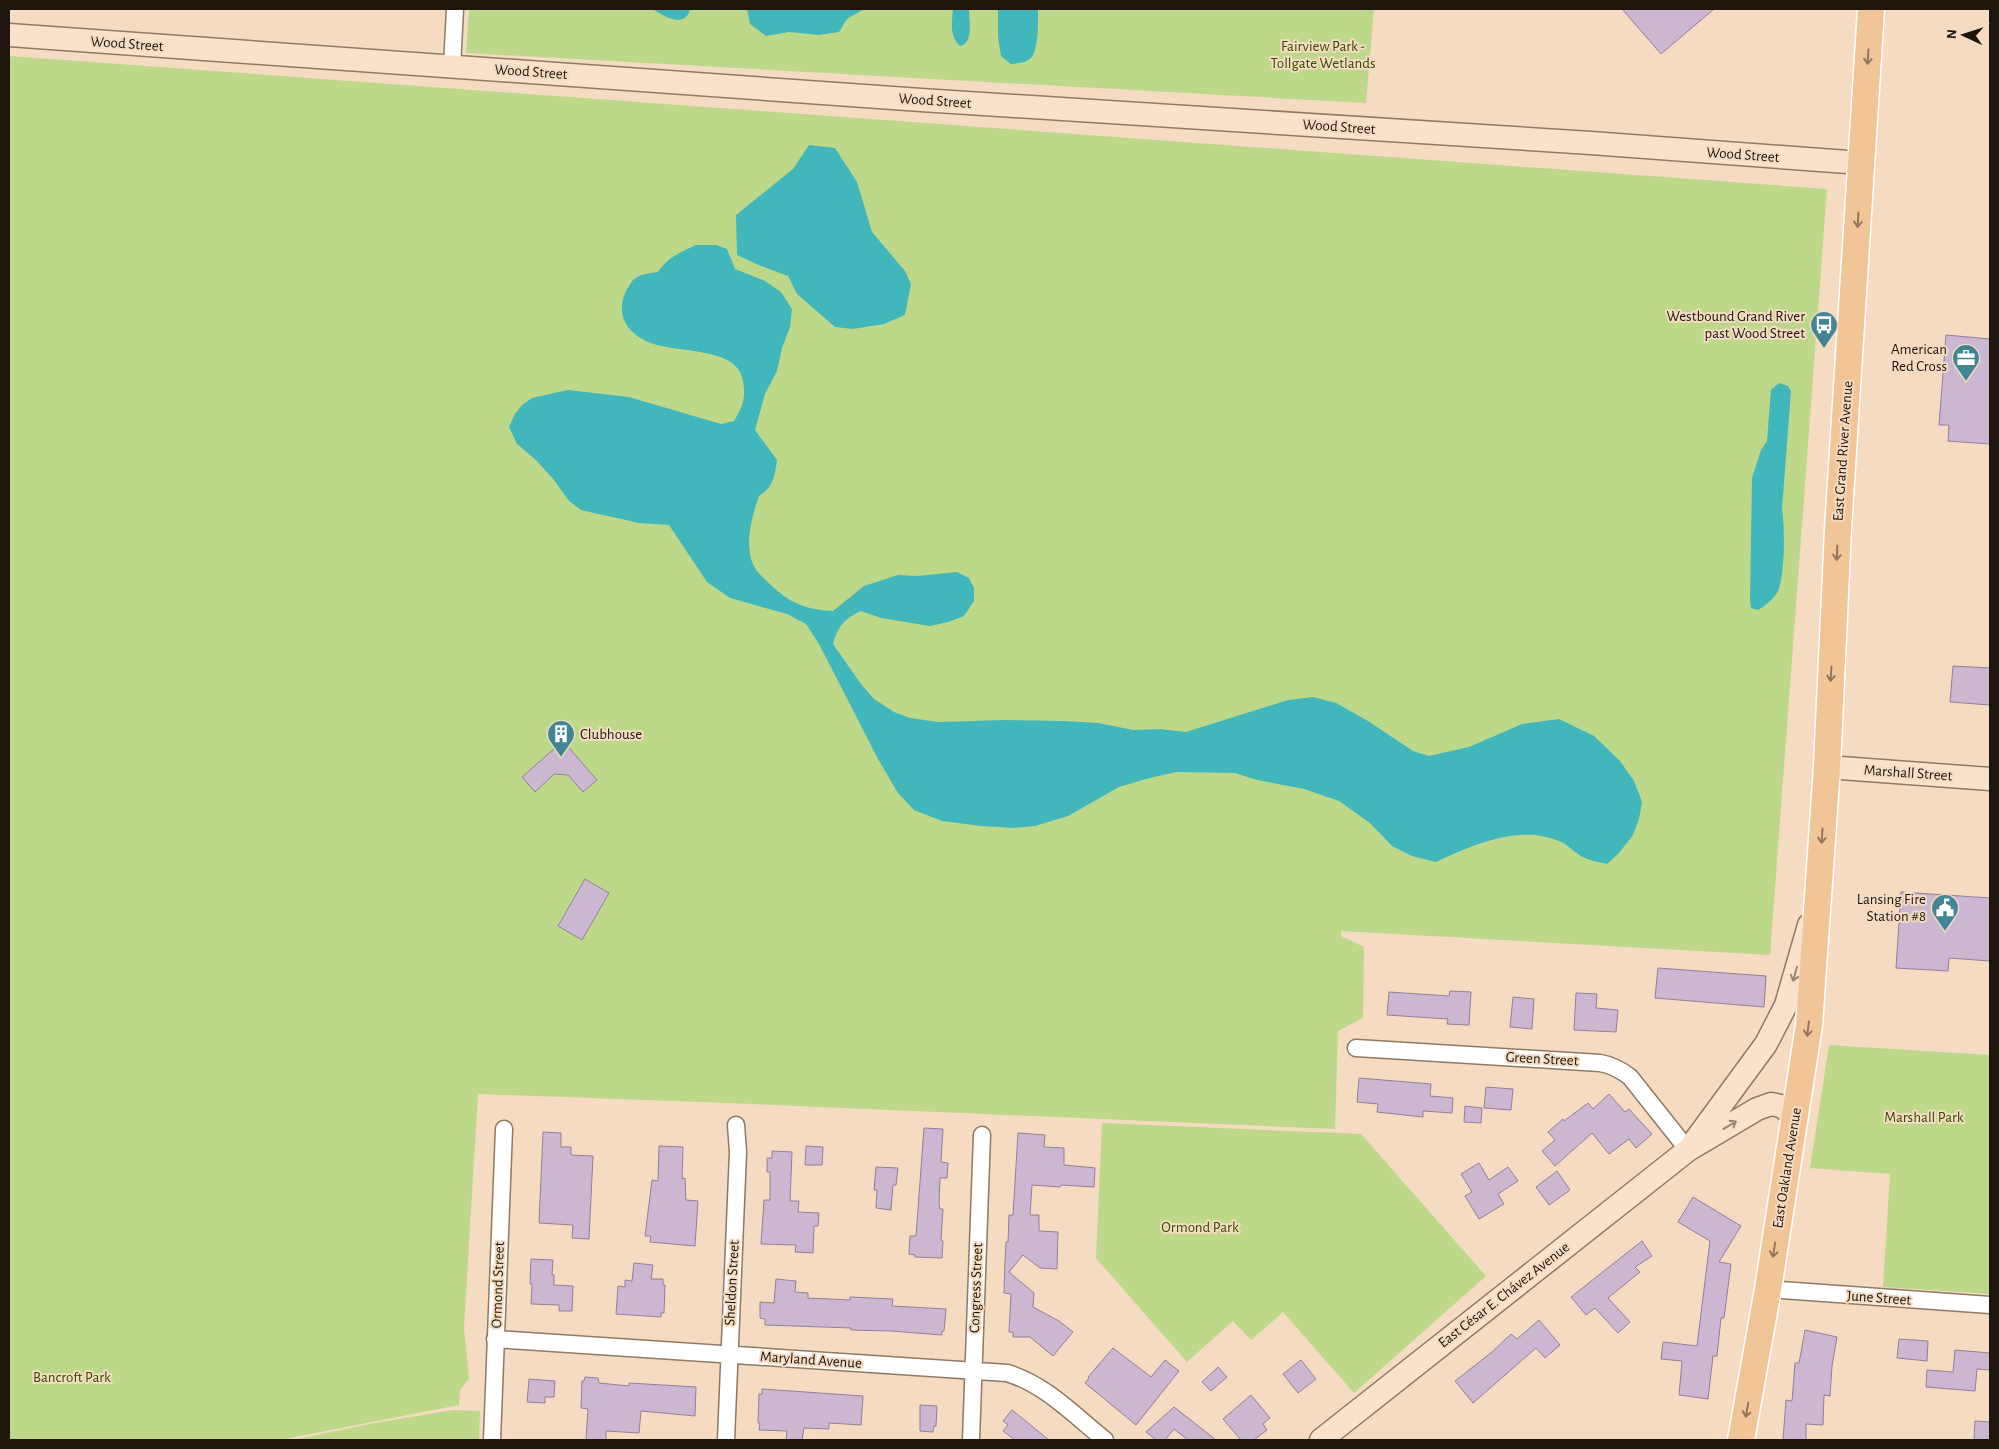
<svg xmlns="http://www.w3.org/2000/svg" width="1999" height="1449" viewBox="0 0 1999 1449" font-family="'Alegreya Sans',sans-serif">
<rect width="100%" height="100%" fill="#f4dbc1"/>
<!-- green -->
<path fill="#bdd889" d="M469 9H1374L1366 103 466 53Z
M9 56 1827 189 1770 955 1341 931V936L1364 947 1363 1018 1338 1031 1335 1129 729 1103 478 1094 464 1328 469 1379 460 1390 459 1405 280 1440H9Z
M1829 1045 1990 1055V1294L1883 1287 1890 1174 1810 1168Z
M1102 1123 1361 1134 1486 1276 1354 1393 1283 1312 1251 1340 1233 1321 1187 1362 1096 1258Z
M453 1410 480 1411 479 1440H293L375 1423Z"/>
<!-- water -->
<path fill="#41b6bb" d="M653 9H689L690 10C684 29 663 16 653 9Z
M747 9H864L847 19 839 32 819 35 789 32 766 36 750 24Z
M953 9H969C969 20 974 43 960 46 949 36 952 22 953 9Z
M998 9H1038C1038 20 1039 49 1031 58 1026 63 1018 63 1011 64L1001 56 998 37Z
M809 145 835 148 857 182 872 232 905 271 911 284 905 315 884 324 853 329 835 327 797 294 788 276 761 266 737 255 736 215 793 169Z
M696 245H716L727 249 735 269 765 281 781 292 792 309 790 327 782 348 777 371 765 394 755 430 777 460C775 475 773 488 759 496 752 516 743 548 755 568 759 575 768 582 773 587 791 604 809 610 833 611L864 586 898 575 917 576 957 572 969 578 974 588V601L964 616 948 622 930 626 881 618 861 611C845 618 837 627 833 644L861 684 874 699 894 712 910 718 938 722 1005 720 1064 721 1098 723 1133 730 1160 729 1186 732 1288 700 1313 697 1336 703 1368 721 1413 751 1429 756 1469 747 1522 724 1559 719 1594 736 1620 761 1634 781 1642 802 1639 819 1633 835 1619 853 1607 864C1600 862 1591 861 1585 858 1575 854 1568 844 1559 841 1519 824 1472 845 1436 862L1412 856 1392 846 1370 823 1339 801 1304 789 1257 780 1235 773 1176 772 1146 779 1119 787 1068 816 1035 826 1014 828 981 826 942 821 914 810 898 793 878 759 819 644 806 624 787 614 730 598 707 582 669 525 639 523 581 510 569 501 554 480 536 460 517 444 509 427 515 414 522 405 532 398 568 390 629 397 721 424 734 421C743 406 746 398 743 381 738 344 670 355 644 340 623 329 616 310 627 289 629 287 631 282 633 280 640 274 650 273 658 272 668 257 681 252 696 245Z
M1779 383 1788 386 1791 391 1782 509C1785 528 1785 574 1778 591 1774 599 1765 606 1758 610L1751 608 1750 600 1752 478 1761 450 1767 441 1771 390Z"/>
<!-- building -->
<path fill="#ccb7d3" stroke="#927f98" d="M1622 9H1714L1661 54Z
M1946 335 1990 339V444L1948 441 1949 425H1939Z
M1953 666 1990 668V705L1950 702Z
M563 741 597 780 583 792 568 775 554 774 535 792 522 777Z
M585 879 609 893 582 940 558 926Z
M1901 892 1990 898V961L1949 958 1948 971 1896 968Z
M1658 968 1766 976 1764 1007 1655 998Z
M1450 991 1471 992 1469 1025 1447 1024 1448 1019 1387 1015 1389 992 1449 996Z
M1576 993 1597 994 1596 1008 1618 1010 1616 1032 1574 1030Z
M1513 997 1534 999 1532 1029 1510 1027Z
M1359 1078 1431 1084 1430 1096 1453 1098 1452 1113 1423 1111V1117L1377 1112 1378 1104 1357 1102Z
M1486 1087 1513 1089 1511 1110 1484 1108Z
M1609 1094 1625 1112 1629 1109 1652 1134 1636 1148 1629 1139 1609 1154 1592 1133 1555 1166 1542 1151 1555 1140 1548 1132 1563 1119 1564 1121 1588 1103 1593 1109Z
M1465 1106 1482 1108 1481 1123 1464 1122Z
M924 1128 943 1129 941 1162 948 1163 947 1178H940L939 1204 940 1209H943L941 1240 943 1241 942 1258 915 1257V1255L909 1254 910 1236H916Z
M543 1132 561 1133V1147H571V1155L593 1156 589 1239 572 1238 573 1225 539 1223Z
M1018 1133 1045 1135 1044 1147 1064 1148V1165L1095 1168 1094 1187 1061 1185 1060 1187 1032 1185 1030 1215H1039V1231L1058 1232 1057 1269 1040 1268 1023 1255 1009 1272 1034 1293 1033 1307 1059 1321 1073 1332 1053 1356 1030 1337H1013V1332H1009L1011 1294 1004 1293 1005 1260 1006 1242H1008L1009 1215H1013Z
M659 1146 683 1147 682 1179 685 1178 686 1200 698 1201 695 1246 650 1242 651 1236H645L652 1180 658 1181Z
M806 1146 823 1147 822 1165H805Z
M772 1151 792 1152 790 1201H799L798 1212 819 1213 818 1226H814L813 1253 795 1252 796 1245 761 1244 764 1200H770V1172H767V1158H772Z
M1479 1163 1489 1180 1508 1167 1518 1181 1498 1194 1504 1204 1479 1219 1465 1196 1472 1192 1461 1174Z
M876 1167 898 1168 896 1185H893L891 1210 876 1208 877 1190H874Z
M1557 1171 1570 1190 1549 1205 1536 1187Z
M1693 1197 1741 1226 1719 1262 1731 1264 1724 1318H1721L1717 1356H1713L1708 1399 1679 1395 1682 1361 1661 1359 1663 1342 1697 1346 1710 1241 1678 1222Z
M1642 1241 1652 1256 1635 1267 1640 1272 1608 1298 1630 1322 1618 1333 1595 1308 1586 1315 1571 1297Z
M531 1259 553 1260 552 1275H554V1285L573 1286 572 1311H559V1305L531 1304 532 1284H530Z
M634 1263 653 1265 651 1279H663V1285H665L664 1313H661V1317L616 1314 618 1286 625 1287V1280L632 1281Z
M776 1279 796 1281 795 1292 808 1293V1298L850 1300V1297L893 1299 892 1306 946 1309 944 1331H942V1335L891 1331 851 1330V1328L765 1325V1319L760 1318V1302L774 1303Z
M1539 1320 1560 1345 1545 1358 1536 1348 1473 1403 1455 1381 1492 1352 1511 1334 1517 1339Z
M1805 1330 1837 1337 1832 1366 1830 1396 1824 1395 1823 1425 1806 1424V1440H1783L1786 1400 1792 1401 1795 1363H1799Z
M1899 1339 1928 1341 1927 1361 1897 1358Z
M1113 1348 1151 1377 1165 1360 1179 1371 1136 1425 1085 1383 1089 1378 1088 1377Z
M1955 1350 1990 1353V1370L1977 1369 1975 1391 1926 1387 1927 1370 1953 1372Z
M1301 1360 1316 1379 1298 1393 1283 1374Z
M1218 1367 1227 1377 1211 1391 1202 1382Z
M585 1377 598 1378 599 1383 629 1386V1383L696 1387 695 1416 641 1411 639 1433 606 1431V1440H586L588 1409 581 1408 582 1381H584Z
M529 1379 555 1381 554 1397H545V1403L527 1402Z
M762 1389 863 1396 861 1425 829 1423V1429L804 1428 802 1440H786L787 1431 759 1430 760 1423H758L759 1394H762Z
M1251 1395 1270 1418 1263 1424 1267 1430 1254 1440H1241L1223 1419Z
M920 1405 937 1406 936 1426H934L933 1432 920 1431Z
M1174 1407 1192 1421 1216 1440H1188L1174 1429 1165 1440H1156L1146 1432Z
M1012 1410 1049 1440H1015L1003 1431 1008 1425 1003 1421Z
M1975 1421 1990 1422V1440H1974Z"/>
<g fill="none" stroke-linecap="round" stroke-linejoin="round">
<defs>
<path id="street" d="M452 67 455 9
M1356 1048 1600 1063C1612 1065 1621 1070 1630 1077L1688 1150
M1768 1289 1990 1305
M495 1339 1007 1373C1045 1384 1075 1416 1105 1440
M492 1440 504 1129
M726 1440 738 1152 736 1125
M971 1440 982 1135"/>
<path id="secondary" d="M9 35 921 100 1591 143 1861 163
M1827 767 1990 779
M1694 1142 1766 1044 1786 1005 1809 925
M1321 1440 1688 1150 1757 1109 1771 1104 1781 1106 1795 1116"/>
<path id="primary" d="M1741 1440 1768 1289 1809 1025 1827 767 1838 529 1871 9"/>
</defs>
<!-- street casing -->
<use href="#street" stroke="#907a62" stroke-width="19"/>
<!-- secondary casing -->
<use href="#secondary" stroke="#907a62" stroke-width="25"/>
<!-- primary casing -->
<use href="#primary" stroke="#fff" stroke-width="29"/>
<!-- street -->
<use href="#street" stroke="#fff" stroke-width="16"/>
<!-- secondary -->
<use href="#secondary" stroke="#f8e2cb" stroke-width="22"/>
<!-- primary -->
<use href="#primary" stroke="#f2c597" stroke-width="26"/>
</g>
<!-- one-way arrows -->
<defs><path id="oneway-shaft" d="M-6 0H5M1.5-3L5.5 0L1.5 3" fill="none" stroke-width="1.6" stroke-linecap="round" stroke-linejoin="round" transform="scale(1.25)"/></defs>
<g stroke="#937659">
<use href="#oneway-shaft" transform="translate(1868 57) rotate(94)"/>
<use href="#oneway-shaft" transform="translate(1858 220) rotate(93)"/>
<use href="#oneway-shaft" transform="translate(1837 553) rotate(93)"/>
<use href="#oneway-shaft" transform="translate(1831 674) rotate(93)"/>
<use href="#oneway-shaft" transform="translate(1822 836) rotate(94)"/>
<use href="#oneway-shaft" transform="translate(1808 1029) rotate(97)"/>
<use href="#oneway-shaft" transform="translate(1774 1250) rotate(99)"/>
<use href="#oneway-shaft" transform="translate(1747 1410) rotate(100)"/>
</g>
<g stroke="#968676">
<use href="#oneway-shaft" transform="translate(1795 974) rotate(106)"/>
<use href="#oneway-shaft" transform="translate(1730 1125) rotate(-31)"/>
</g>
<!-- icons -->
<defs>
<symbol id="bus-pin" viewBox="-11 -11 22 30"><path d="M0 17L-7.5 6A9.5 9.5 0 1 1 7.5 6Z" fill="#428695" stroke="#f4dbc1"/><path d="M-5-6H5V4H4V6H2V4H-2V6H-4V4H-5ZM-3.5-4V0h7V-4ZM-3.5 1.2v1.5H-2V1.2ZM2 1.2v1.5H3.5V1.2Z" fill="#fff"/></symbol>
<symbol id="office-pin" viewBox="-11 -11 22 30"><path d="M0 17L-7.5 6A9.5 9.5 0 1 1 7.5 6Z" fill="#428695" stroke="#f4dbc1"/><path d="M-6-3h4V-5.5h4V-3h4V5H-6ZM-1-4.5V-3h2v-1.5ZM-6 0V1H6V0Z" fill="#fff"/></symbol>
<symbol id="building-pin" viewBox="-11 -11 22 30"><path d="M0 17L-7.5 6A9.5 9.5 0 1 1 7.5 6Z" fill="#428695" stroke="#f4dbc1"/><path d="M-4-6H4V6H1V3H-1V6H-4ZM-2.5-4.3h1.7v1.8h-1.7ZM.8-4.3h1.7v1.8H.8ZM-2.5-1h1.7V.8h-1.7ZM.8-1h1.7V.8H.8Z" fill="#fff"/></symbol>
<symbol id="civic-pin" viewBox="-11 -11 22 30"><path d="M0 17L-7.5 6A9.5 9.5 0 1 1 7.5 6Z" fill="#428695" stroke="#f4dbc1"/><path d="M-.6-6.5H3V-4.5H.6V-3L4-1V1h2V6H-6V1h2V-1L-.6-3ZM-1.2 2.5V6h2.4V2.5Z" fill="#fff"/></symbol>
</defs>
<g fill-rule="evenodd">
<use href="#bus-pin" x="1808" y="309" width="32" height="43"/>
<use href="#office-pin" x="1950" y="342" width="32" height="43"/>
<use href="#building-pin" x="545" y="718" width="32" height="43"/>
<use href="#civic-pin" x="1929" y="892" width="32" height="43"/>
</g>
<g text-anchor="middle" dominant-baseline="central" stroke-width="4" stroke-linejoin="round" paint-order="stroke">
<!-- street labels -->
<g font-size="15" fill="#1e160d" stroke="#f4dbc1">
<text transform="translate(127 44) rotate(4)">Wood Street</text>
<text transform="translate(531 72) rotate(4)">Wood Street</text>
<text transform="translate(935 101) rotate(4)">Wood Street</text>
<text transform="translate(1339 127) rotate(4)">Wood Street</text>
<text transform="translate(1743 155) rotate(4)">Wood Street</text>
<text transform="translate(1843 451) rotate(-86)">East Grand River Avenue</text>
<text transform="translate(1908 773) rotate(4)">Marshall Street</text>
<text transform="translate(1542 1059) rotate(3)">Green Street</text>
<text transform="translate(1787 1168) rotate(-81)">East Oakland Avenue</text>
<text transform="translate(732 1283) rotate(-87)">Sheldon Street</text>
<text transform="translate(498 1285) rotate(-88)">Ormond Street</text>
<text transform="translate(976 1288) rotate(-88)">Congress Street</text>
<text transform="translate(1504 1295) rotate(-38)">East César E. Chávez Avenue</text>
<text transform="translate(1879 1298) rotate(4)">June Street</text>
<text transform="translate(811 1360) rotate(4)">Maryland Avenue</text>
</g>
<!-- park labels -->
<g font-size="15" fill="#374900" stroke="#f4dbc1">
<text x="1323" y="46">Fairview Park -<tspan x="1323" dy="17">Tollgate Wetlands</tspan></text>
<text x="1924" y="1117">Marshall Park</text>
<text x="1200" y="1227">Ormond Park</text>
<text x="72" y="1377">Bancroft Park</text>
</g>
<!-- poi labels -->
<g font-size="15" fill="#1e160d" stroke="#f4dbc1" text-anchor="end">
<text x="1805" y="316">Westbound Grand River<tspan x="1805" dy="17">past Wood Street</tspan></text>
<text x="1947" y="349">American<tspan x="1947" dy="17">Red Cross</tspan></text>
<text x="580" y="734" text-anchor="start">Clubhouse</text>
<text x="1926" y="899">Lansing Fire<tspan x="1926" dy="17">Station #8</tspan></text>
</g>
</g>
<!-- border -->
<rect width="1999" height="1449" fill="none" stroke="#1e160d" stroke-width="20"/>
<!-- north arrow -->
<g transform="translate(1964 35) rotate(274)" stroke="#f4dbc1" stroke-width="4" paint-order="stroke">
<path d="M0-4L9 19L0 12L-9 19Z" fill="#1e160d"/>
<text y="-8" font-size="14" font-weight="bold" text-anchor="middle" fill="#1e160d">N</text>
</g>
</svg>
